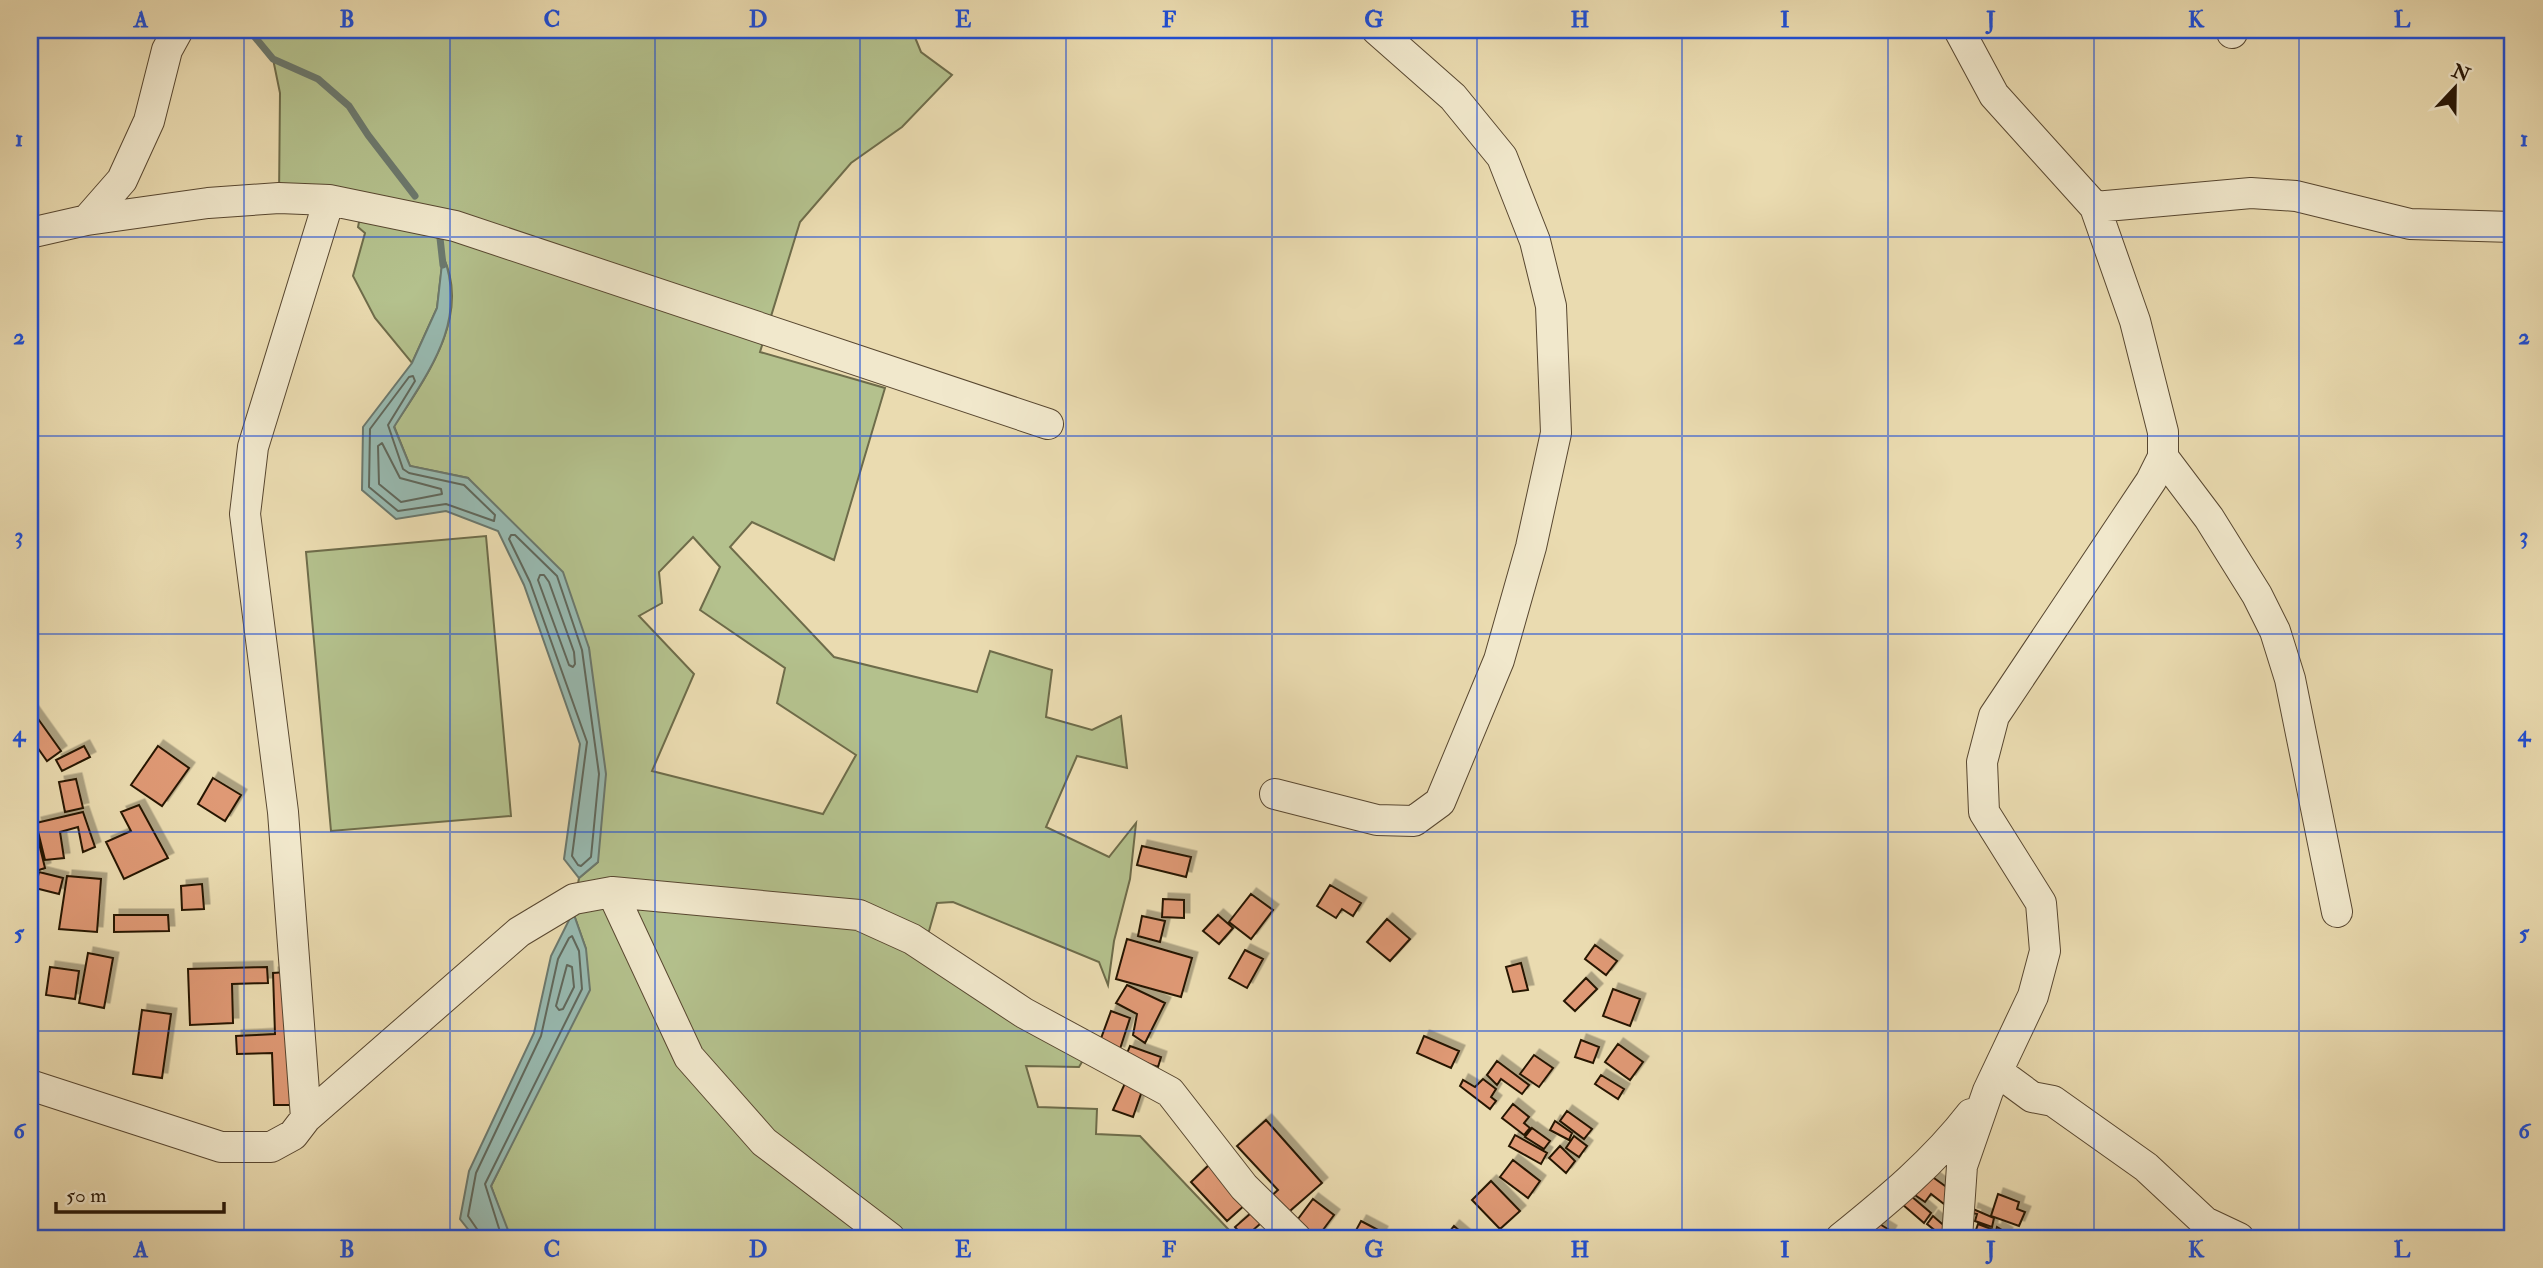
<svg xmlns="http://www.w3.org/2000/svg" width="2543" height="1268" viewBox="0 0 2543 1268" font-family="'IM FELL Double Pica',serif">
<defs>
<filter id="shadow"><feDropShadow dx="5.5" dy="-5.5" stdDeviation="0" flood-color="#0004"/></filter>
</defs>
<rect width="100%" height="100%" fill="#eadbb0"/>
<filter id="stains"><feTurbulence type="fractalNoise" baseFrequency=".00286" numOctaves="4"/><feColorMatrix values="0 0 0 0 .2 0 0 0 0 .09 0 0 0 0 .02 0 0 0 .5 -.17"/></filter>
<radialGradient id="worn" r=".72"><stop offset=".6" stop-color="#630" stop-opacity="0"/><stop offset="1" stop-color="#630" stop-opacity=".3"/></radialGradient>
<!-- green -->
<path fill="#b4c18d" stroke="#6e6c4a" stroke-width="2" fill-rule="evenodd" d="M249 30H912L921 52 952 75 902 127 851 163 800 222 760 352 885 388 834 560 752 522 730 547 834 657 977 692 990 651 1052 670 1046 717 1092 730 1121 716 1127 768 1077 756 1046 827 1109 857 1136 823 1130 879 1114 941 1108 985 1099 962 953 902 937 903 927 938 1089 1050 1079 1067 1026 1066 1038 1107 1097 1109 1096 1134 1140 1136 1229 1230 1225 1238H511L509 1236 491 1186 532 1103 586 949 573 912 579 878 598 862 589 648 468 478 410 466 394 426C425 379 472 315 443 257L437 308 412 363 375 318 353 276 365 233 358 227 362 207 279 198 280 93 273 59ZM693 537 720 567 700 610 785 668 777 703 856 755 823 814 652 771 694 674 639 616 662 603 659 572Z
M486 536 511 816 331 831 306 552Z"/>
<!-- water -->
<path fill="#98bab1" stroke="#6b786d" stroke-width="2" d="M443 255C469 322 428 372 394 427L410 466 468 478 563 572 589 648 606 774 598 862 579 878 564 859 580 744 524 585 498 531 446 511 396 519 362 490 363 427 412 363 437 308Z
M573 912 586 949 590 990 491 1186 511 1238H475L460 1219 469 1171 534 1033 551 956Z"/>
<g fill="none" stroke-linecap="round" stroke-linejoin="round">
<!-- shore -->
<path stroke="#60685c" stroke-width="2" d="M413 376 415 381 388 425 403 469 409 473 464 485 495 515 494 521 446 504 398 511 369 487 370 429 409 377Z
M382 443 400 478 441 489 442 494 401 502 379 484 378 446Z
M511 535H515L557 576 582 650 599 774 591 857 581 866 578 865 572 856 587 742 530 582 509 539Z
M540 575H544L549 582 574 652 575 664 573 667 569 665 538 580Z
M567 965 572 967 574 987 563 1009 559 1010 556 1006Z
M480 1238 479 1232 468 1216 476 1173 541 1036 558 959 569 938 572 936 579 951 582 989 485 1184 502 1238"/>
<!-- stream -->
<path stroke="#6b786d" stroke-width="7" d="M249 30 273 59 318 79 349 106 368 135 415 196
M440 238 443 265"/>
</g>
<!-- building -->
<path fill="#df9975" stroke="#271606" stroke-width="2" filter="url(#shadow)" d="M31 709 61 751 47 761 30 737Z
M84 746 90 757 62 771 56 760Z
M158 746 189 768 162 806 131 785Z
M213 778 241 795 225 821 198 804Z
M76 779 83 808 65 812 59 782Z
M139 805 168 858 124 879 106 842 131 831 121 812Z
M83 812 95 847 83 852 78 827 60 832 64 858 45 860 36 823Z
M30 822 31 826 35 827 45 868 30 873Z
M1142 846 1191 857 1186 877 1137 865Z
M39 872 63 878 59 894 35 888Z
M67 876 101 879 97 932 59 929Z
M202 884 204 909 182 910 181 886Z
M1330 885 1361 903 1353 916 1342 909 1336 918 1317 906Z
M1251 894 1273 910 1251 939 1229 922Z
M1163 899 1184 900V918L1162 917Z
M114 915H168L169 931 114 932Z
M1218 915 1233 928 1219 944 1203 931Z
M1142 916 1165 921 1160 942 1138 936Z
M1387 919 1410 939 1390 961 1367 942Z
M1127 939 1192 958 1181 997 1116 979Z
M1595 945 1617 961 1606 975 1585 959Z
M1245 950 1263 959 1247 988 1229 978Z
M88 953 113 958 104 1008 79 1003Z
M1521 963 1528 990 1513 992 1506 967Z
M50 967 79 971 75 999 46 995Z
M267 967 268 983 232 984 233 1023 190 1025 188 969Z
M287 972 292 1105H274L272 1053 237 1054 236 1036 275 1034 273 973Z
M1586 978 1597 989 1575 1011 1564 1001Z
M1127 985 1165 1003 1145 1043 1133 1035 1137 1014 1116 1003Z
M1613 989 1640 999 1630 1026 1603 1016Z
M142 1010 171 1014 162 1078 133 1074Z
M1111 1011 1130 1018 1119 1052 1099 1044Z
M1424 1036 1459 1051 1451 1068 1417 1053Z
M1581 1040 1599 1047 1593 1063 1575 1057Z
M1618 1044 1643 1062 1630 1080 1605 1062Z
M1130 1046 1161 1057 1158 1067 1126 1056Z
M1534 1055 1553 1068 1539 1087 1520 1074Z
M1497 1061 1529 1085 1522 1094 1501 1079 1497 1085 1487 1075Z
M1601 1075 1624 1089 1618 1099 1595 1084Z
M1483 1079 1496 1089 1491 1097 1496 1101 1490 1109 1460 1086 1463 1080 1475 1087Z
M1126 1081 1143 1088 1133 1117 1113 1110Z
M1513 1104 1529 1117 1524 1123 1530 1128 1524 1135 1502 1118Z
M1567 1111 1592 1129 1584 1139 1560 1121Z
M1266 1120 1322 1183 1283 1217 1267 1200 1278 1190 1237 1146Z
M1555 1121 1572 1133 1569 1140 1550 1130Z
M1532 1128 1550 1141 1544 1149 1525 1137Z
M1515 1135 1547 1153 1541 1164 1509 1146Z
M1574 1136 1587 1146 1579 1157 1566 1148Z
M1560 1146 1575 1161 1566 1173 1549 1158Z
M1513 1160 1540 1181 1528 1198 1500 1177Z
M1210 1164 1246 1204 1227 1221 1191 1182Z
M1927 1173 1952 1191 1944 1204 1931 1194 1925 1202 1912 1193Z
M1491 1181 1520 1211 1500 1229 1472 1200Z
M1998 1194 2019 1202 2017 1209 2025 1212 2019 1226 1991 1216Z
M1911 1196 1931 1213 1924 1223 1902 1204Z
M1313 1199 1334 1215 1317 1238 1295 1223Z
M1259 1206 1268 1217 1244 1238 1235 1227Z
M1973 1209 1994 1218 1992 1227 1975 1221 1977 1214 1972 1213Z
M1933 1216 1948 1229 1942 1236 1927 1224Z
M1361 1221 1382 1232 1379 1238H1361L1354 1234Z
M1878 1223 1891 1231 1887 1238H1867Z
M1978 1224 1996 1231 1997 1227 2007 1233 2004 1238H1987L1975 1233Z
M1454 1226 1468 1238H1450L1447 1235Z"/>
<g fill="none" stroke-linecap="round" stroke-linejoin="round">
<defs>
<path id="minor" d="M2231 30 2232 33
M2095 207 2251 193 2296 196 2410 224 2513 227
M87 220 122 180 149 121 167 50 178 30
M30 233 87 220 208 203 279 198 329 200 455 226 1048 424
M2163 457 2209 518 2257 595 2275 631 2290 679 2337 912
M1275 794 1377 820 1414 821 1440 802 1499 660 1531 547 1556 433 1551 306 1535 241 1502 157 1453 97 1377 30
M612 892 689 1057 764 1142 890 1238
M1998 1072 2032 1097 2053 1101 2146 1167 2205 1222 2239 1238
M30 1085 221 1147H271L293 1135 306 1118 283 812 245 514 253 447 329 200
M306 1118 519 932 574 899 612 892 859 915 912 939 1024 1013 1170 1092 1244 1187 1296 1238
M1841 1238C1888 1200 1934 1162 1971 1114
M1957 1238 1962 1166 1988 1091 2033 996 2045 951 2041 903 1984 812 1982 762 1994 716 2151 481 2163 457V432L2135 321 2095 207 1994 95 1959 30"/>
</defs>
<!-- minor casing -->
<use href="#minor" stroke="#584730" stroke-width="32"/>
<!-- path -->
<path stroke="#271606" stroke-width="4.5" stroke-dasharray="2 3.5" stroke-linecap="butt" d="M30 350 34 361 32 392 35 464 30 500"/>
<!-- minor -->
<use href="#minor" stroke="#f1e8cc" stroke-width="30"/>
</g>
<!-- grid -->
<path fill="none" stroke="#1d4ed8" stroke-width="2" stroke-opacity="0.55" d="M244 30V1238M450 30V1238M655 30V1238M860 30V1238M1066 30V1238M1272 30V1238M1477 30V1238M1682 30V1238M1888 30V1238M2094 30V1238M2299 30V1238M30 237H2513M30 436H2513M30 634H2513M30 832H2513M30 1031H2513"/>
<!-- margin -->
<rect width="2543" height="1268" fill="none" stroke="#eadbb0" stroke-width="77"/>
<!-- north arrow -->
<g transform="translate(2455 88) rotate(22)" stroke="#f1e8cc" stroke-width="5" paint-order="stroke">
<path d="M0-5L12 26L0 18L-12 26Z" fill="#271606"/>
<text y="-10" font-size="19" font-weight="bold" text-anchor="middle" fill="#271606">N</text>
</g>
<!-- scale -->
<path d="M56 1202v10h168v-10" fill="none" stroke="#271606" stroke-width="3.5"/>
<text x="66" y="1202" font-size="21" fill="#271606" stroke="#f1e8cc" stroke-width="5" paint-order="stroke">50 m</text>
<rect x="38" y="38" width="2466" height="1192" fill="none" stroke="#1d4ed8" stroke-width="2.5"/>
<g font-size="23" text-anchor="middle" font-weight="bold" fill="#1d4ed8">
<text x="141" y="27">A</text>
<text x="347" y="27">B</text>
<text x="552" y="27">C</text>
<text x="758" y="27">D</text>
<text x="963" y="27">E</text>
<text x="1169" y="27">F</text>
<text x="1374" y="27">G</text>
<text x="1580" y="27">H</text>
<text x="1785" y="27">I</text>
<text x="1991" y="27">J</text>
<text x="2196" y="27">K</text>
<text x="2402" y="27">L</text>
<text x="19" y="146">1</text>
<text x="2524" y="146">1</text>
<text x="19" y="344">2</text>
<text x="2524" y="344">2</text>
<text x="19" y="543">3</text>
<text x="2524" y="543">3</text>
<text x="19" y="741">4</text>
<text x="2524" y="741">4</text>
<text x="19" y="940">5</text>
<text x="2524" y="940">5</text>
<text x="19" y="1138">6</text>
<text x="2524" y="1138">6</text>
<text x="141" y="1257">A</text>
<text x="347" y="1257">B</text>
<text x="552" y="1257">C</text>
<text x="758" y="1257">D</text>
<text x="963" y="1257">E</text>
<text x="1169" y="1257">F</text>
<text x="1374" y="1257">G</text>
<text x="1580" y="1257">H</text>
<text x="1785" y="1257">I</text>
<text x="1991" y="1257">J</text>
<text x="2196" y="1257">K</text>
<text x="2402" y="1257">L</text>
</g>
<rect width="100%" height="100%" filter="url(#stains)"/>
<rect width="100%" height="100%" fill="url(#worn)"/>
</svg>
